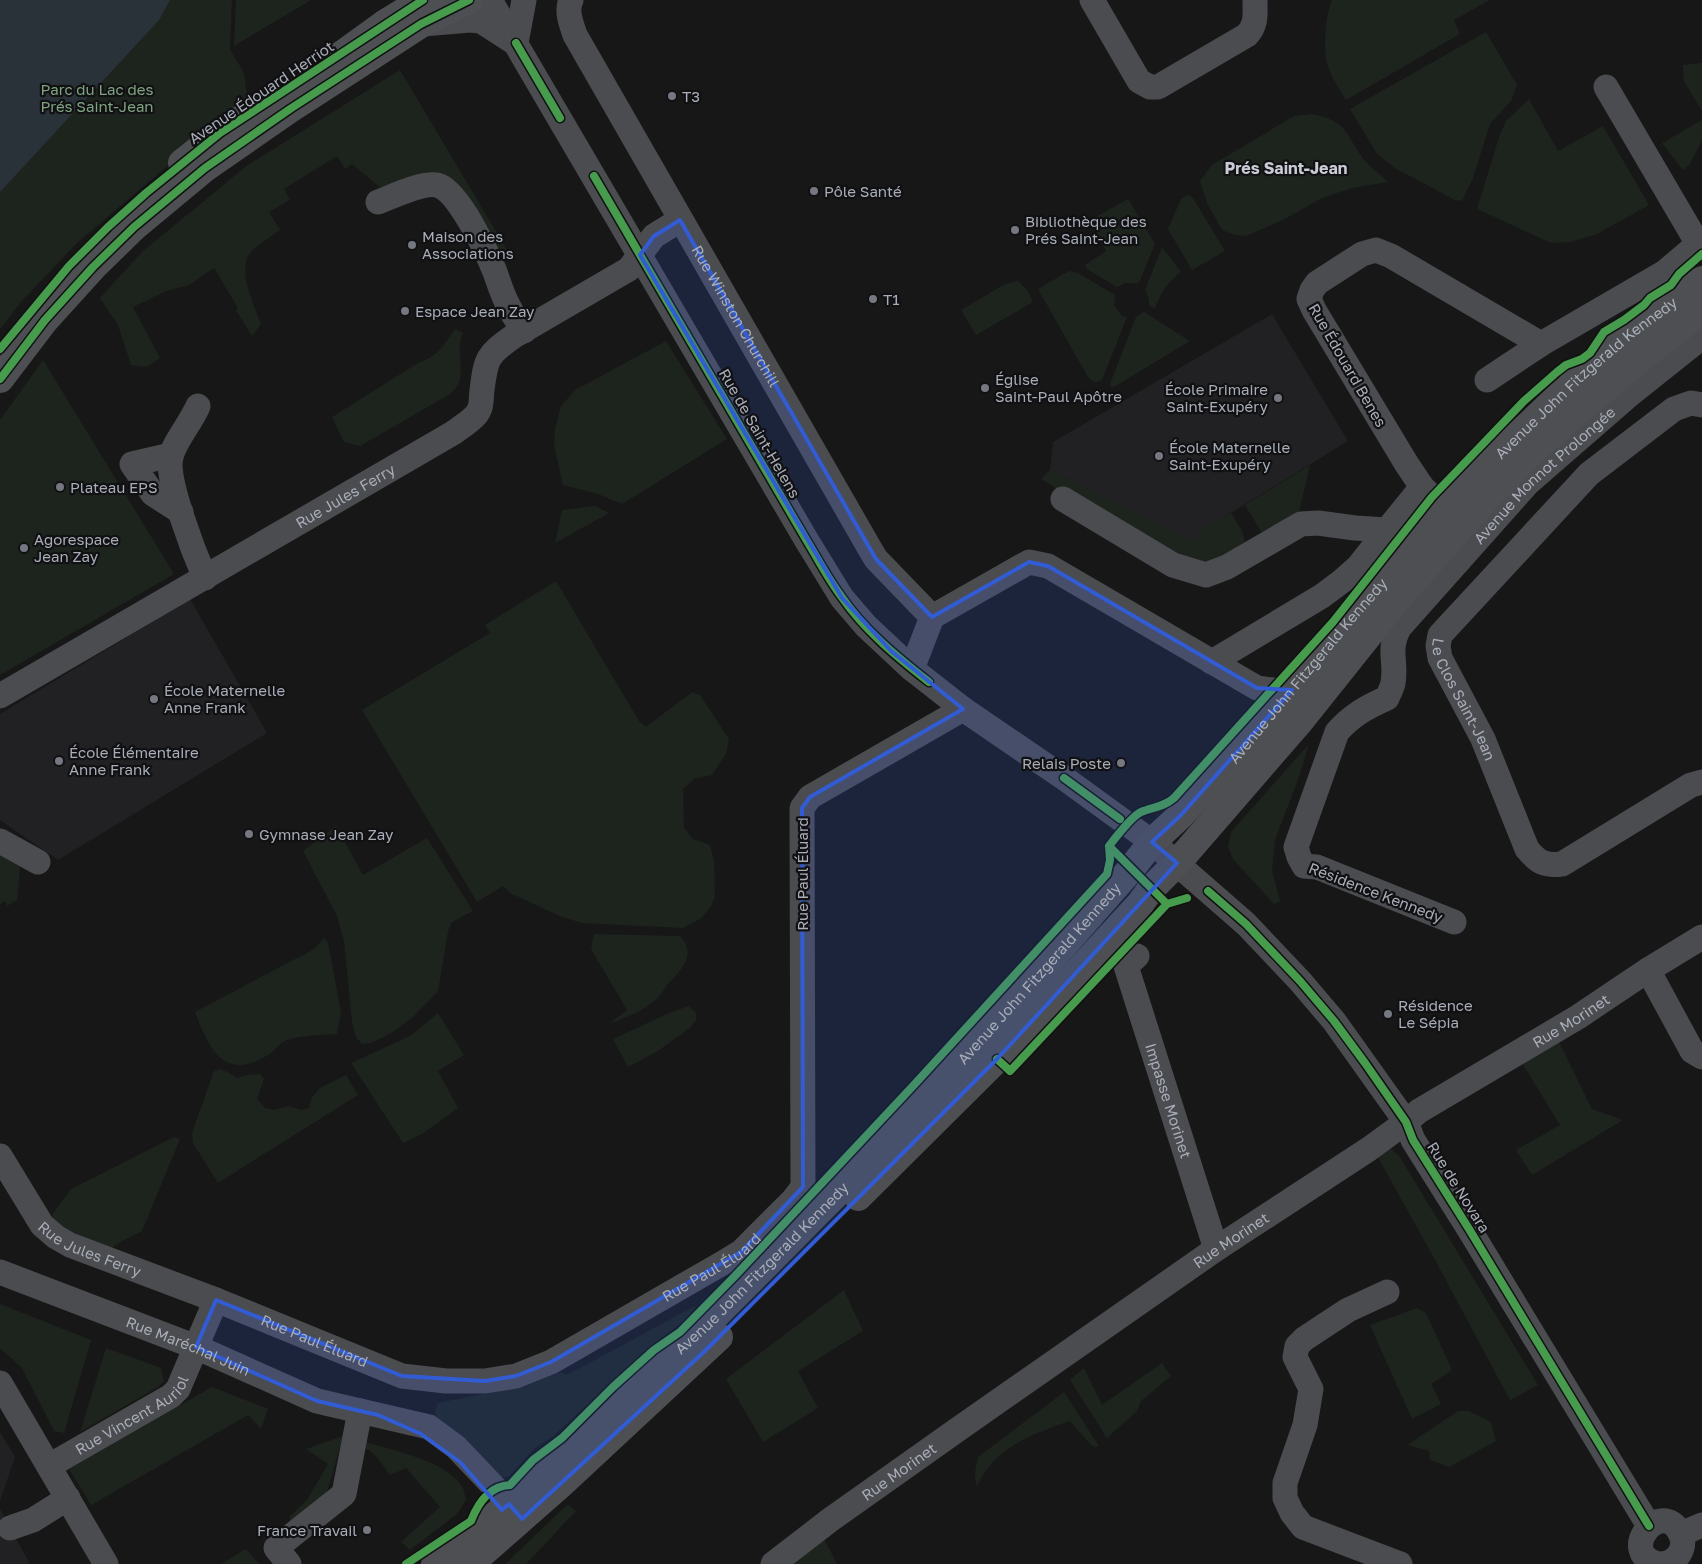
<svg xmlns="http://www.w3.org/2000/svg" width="1702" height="1564" viewBox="0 0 1702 1564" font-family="'Golos Text',sans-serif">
<rect width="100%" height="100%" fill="#171717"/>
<!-- built -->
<path fill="#212123" d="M1272 314 1348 441 1187 540 1050 470 1053 442Z
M190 599 267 733 58 860 0 820V714Z
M0 1432 15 1457 0 1501Z
M0 1509 30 1564H0Z"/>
<!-- green -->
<path fill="#1d241e" d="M0 0H232L230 49 244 73 247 98 77 243 21 302 0 329Z
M236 0H311L234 46Z
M1332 0H1490L1454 20 1460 34 1346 100C1340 90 1333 80 1329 69 1322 51 1325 17 1332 0Z
M1486 32 1517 85 1511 101 1490 124 1473 178 1462 201 1455 200 1395 168 1377 154 1350 109Z
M1702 63V111L1684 81 1683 65Z
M400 70 510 255 498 259 470 211 444 174 383 190 352 164 345 169 337 156 284 189 290 200 269 212 280 230C271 237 259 243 251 252 236 269 254 305 261 324L252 336 236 310 238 308 214 268 189 285 166 291 133 307 160 358 147 367 131 365 118 325 100 298 142 252 245 167Z
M1529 99 1558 151 1603 126 1649 205 1597 234 1570 242 1551 243 1477 209 1500 134 1506 121Z
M1311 114C1349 120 1346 137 1365 161 1372 168 1381 175 1388 182L1352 188 1322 198 1283 220 1246 236 1235 235 1222 230 1207 203 1200 181 1212 165 1294 116Z
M1702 120V140L1690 164 1683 170 1662 143Z
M1189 195 1193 198 1225 251 1192 270 1168 229 1181 199Z
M1128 199 1155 244 1139 283H1125L1117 287 1087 269 1085 265 1106 251 1090 220Z
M1162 247 1181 272C1168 282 1160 293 1155 309L1149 305V299L1145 290Z
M1069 271 1078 273 1115 295 1114 305 1122 316 1127 317 1102 380C1096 383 1093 383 1088 377L1038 289Z
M1018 281 1027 290 1033 302 976 335 961 310 1005 284Z
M1144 312 1190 341 1114 387 1111 388 1110 384 1136 317Z
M455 329 463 333C455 350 465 371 458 385 456 388 453 391 450 394L360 446 344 442 332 417 418 363C438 356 443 346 455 329Z
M666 341 727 439 622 504 598 494 563 485 554 446 555 429 561 406 575 390Z
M43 360 174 574 0 675V420Z
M1310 465 1299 512 1263 535 1245 505Z
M1050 470 1187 540 1231 513 1242 531 1245 542 1208 570 1175 560 1041 479Z
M595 506 609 513 555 543 562 510Z
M556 581 639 721 646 727 692 692 700 695 729 739 726 754 712 775 694 779 683 789 684 828 693 839 710 845 714 860 715 897 710 908 700 919 683 928 582 923 562 917 512 894 503 886 477 902 362 710 490 633 485 625Z
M1309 744 1300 774 1275 840 1272 871 1280 901 1274 904 1233 859 1228 847 1231 832Z
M336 826 363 875 427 838 473 911 452 922 448 931 438 991 412 1018 391 1033 371 1043 362 1044 356 1037 352 1022 344 941 337 916 303 851Z
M0 853 16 860 20 868 17 900 7 906 5 901 0 904Z
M594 934 680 936C698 955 680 971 667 985 663 991 658 999 652 1003 640 1012 625 1018 610 1023L627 1010 591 949Z
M324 938 328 943 341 1012 337 1034C322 1035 295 1035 283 1042 277 1046 274 1052 268 1055 224 1082 209 1049 195 1012L314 949Z
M689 1006 696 1013V1020L691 1027 658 1051 628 1067 613 1039 669 1013Z
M438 1013 464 1055 438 1071 458 1108 422 1134 403 1143 351 1063 410 1036Z
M1557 1038 1592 1109 1623 1120 1532 1175 1516 1150 1560 1125 1522 1063Z
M219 1069 228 1072 237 1078 248 1075 260 1074 264 1079 257 1099 265 1108 274 1110 289 1106 301 1110 309 1108 312 1097 320 1088 346 1075 358 1095 218 1183 193 1143 192 1133 214 1071Z
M174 1137 180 1139 142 1231 124 1240 110 1249 55 1224 52 1215 71 1189Z
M1389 1147 1400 1157 1538 1385 1510 1400 1434 1258 1375 1152Z
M844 1290 863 1331 798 1371 818 1408 763 1442 726 1379Z
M0 1304 91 1340 64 1433 54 1431 22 1368 0 1348Z
M697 1305 684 1321 659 1340 552 1437 535 1448 508 1477H500L441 1426 435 1413 438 1403 527 1385 562 1372 567 1375Z
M1417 1308 1426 1313 1452 1370 1431 1384 1441 1404 1412 1419 1370 1325Z
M106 1348 161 1368 164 1381 158 1387 80 1432Z
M1162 1363 1171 1376 1141 1401 1137 1411 1107 1438 1070 1380 1084 1368 1102 1405Z
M212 1387 268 1409 261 1429 248 1415 91 1505 69 1469Z
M1064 1392 1099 1446 1093 1447 1070 1421C1034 1433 992 1449 977 1487 974 1476 975 1468 978 1457Z
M1458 1411H1469L1491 1422 1496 1441 1449 1467 1430 1460 1429 1451 1407 1445Z
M343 1436 326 1496 290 1524V1516L307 1500 328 1464 306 1449Z
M361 1441C389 1449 449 1461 463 1488 464 1491 465 1496 466 1500L457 1514 410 1550 401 1542 440 1507 406 1468 390 1475C381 1464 377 1452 362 1447Z
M568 1504 576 1511 526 1564H505Z
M823 1537 837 1564H792Z
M246 1549 259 1564H221Z"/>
<!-- water -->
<path fill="#2a3239" d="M0 0H170L159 20 0 192Z"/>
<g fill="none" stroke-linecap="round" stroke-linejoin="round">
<!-- minor -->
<g stroke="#4b4c50" stroke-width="25">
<path d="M490 0 807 541 842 598 866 626 912 669 963 709 1064 778 1152 842 1246 924 1300 981 1334 1021 1406 1122 1413 1140 1469 1229 1649 1526"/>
<path id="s1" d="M571 0C566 11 571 23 575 35L870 549 876 559 932 617"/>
<path d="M1092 0 1139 81 1150 87H1158L1247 35C1257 24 1255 14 1255 0"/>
<path d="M423 24 470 20 481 21 512 41"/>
<path d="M516 43 524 0"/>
<path d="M1606 87 1698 244 1702 240"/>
<path d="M378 202C392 197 426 180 440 186 460 195 487 252 495 272 499 283 502 294 508 305 512 314 518 322 524 331"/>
<path d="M1487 380 1541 344 1665 272 1698 244 1702 249"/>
<path id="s2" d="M1702 405 1691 403 1674 409 1589 474 1440 635 1438 646 1440 658 1483 739 1527 849C1538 862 1544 866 1562 864L1691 785 1702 782"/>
<path d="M198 406C192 421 174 442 171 457 165 479 195 555 205 578"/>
<path d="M171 455 132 464 153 494 181 512"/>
<path d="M1063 499 1173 565 1206 575 1227 567 1301 524 1318 523 1355 528 1387 530"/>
<path d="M1446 510 1422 487 1406 463 1314 310 1309 299 1312 290 1317 283 1362 254 1376 250 1391 256 1541 344"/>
<path d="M1212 662 1322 596 1342 581 1358 567 1387 530 1422 487"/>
<path d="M912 669 932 617 1029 562 1048 566 1257 688 1272 690H1292"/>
<path id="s3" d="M0 696 453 433C460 428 476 418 479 410 482 405 481 396 482 390 486 358 487 355 514 336L629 269 654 236 680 220"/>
<path d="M0 841 38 862"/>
<path id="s4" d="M1454 922 1317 867 1304 866 1299 857 1296 847 1337 732C1352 715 1367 707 1387 698 1389 693 1392 688 1393 683 1397 660 1387 652 1399 628L1528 483 1628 396 1702 337"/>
<path id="s5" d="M1137 956 1126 966 1216 1249"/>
<path d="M1648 970 1692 1051 1702 1057"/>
<path id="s6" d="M0 1156 42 1225 56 1237 70 1245 216 1300 402 1376 446 1381H485L516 1376 551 1362 721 1264 741 1252 793 1200 803 1187 802 808 810 797 963 709"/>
<path id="s7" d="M0 1272 196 1347 317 1401 429 1427 456 1447 496 1489 522 1519"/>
<path d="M1387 1292 1348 1310 1304 1339 1297 1346 1295 1357 1311 1389 1305 1425 1285 1483V1498L1292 1513 1303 1527 1400 1564"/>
<path d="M0 1383 106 1564"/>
<path id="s8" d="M49 1466 171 1396 178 1389 216 1300"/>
<path d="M10 1528 33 1520 68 1498"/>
<path d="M1681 1534 1702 1525"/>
<path d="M289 1564 276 1548 344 1494 360 1411"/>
<path id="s9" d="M773 1564 830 1520 957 1430 1216 1249 1369 1149 1406 1122 1419 1111 1578 1017 1648 970 1702 937"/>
<path d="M1659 1564C1615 1554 1661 1496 1680 1533 1688 1547 1677 1563 1662 1564"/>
</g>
<!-- major -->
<g stroke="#4d4f52" stroke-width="28">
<path d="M337 58 384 24 423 0"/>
<path d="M182 163 220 133 269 101"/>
<path d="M0 379 45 320 93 267 134 227 205 168 290 109 421 24 469 0"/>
<path d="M858 1197 997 1059 1140 904 1151 889 1177 863 1300 721 1395 602 1486 499 1526 458 1563 424 1647 353 1702 311"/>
<path id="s10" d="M435 1564 509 1504 597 1422 707 1324 837 1193 939 1085 1035 978 1131 869 1152 842 1181 815 1233 759 1351 617 1462 491 1514 439 1584 372 1631 332 1702 280"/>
<path d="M470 1564 561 1484 719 1337"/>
</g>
<defs>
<path id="cycleway" d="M516 43 560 118
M594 176 807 541C818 559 828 579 841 596 864 630 897 657 929 682
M0 349 69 266 108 227 146 193 220 133 423 0
M0 379 45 320 93 267 134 227 205 168 290 109 421 24 469 0
M1064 778 1120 819
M1109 846 1167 904 1187 898
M1208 891 1246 924 1300 981 1334 1021 1365 1063 1406 1122 1413 1140 1469 1229 1649 1526
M997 1059 1010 1071 1167 904
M406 1564 471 1521C478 1503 490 1486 510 1485L533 1460 562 1438 613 1387 654 1350 680 1332 734 1277 913 1086 1107 874 1110 860 1109 846C1116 837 1132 816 1141 812 1153 807 1164 807 1174 798L1333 622 1432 497 1524 401 1557 372 1566 365 1582 359 1590 353 1604 332 1624 320 1644 305 1650 298 1671 285 1679 274 1702 254"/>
</defs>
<!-- cycleway casing -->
<use href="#cycleway" stroke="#111113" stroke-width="11"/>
<!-- cycleway -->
<use href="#cycleway" stroke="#469c4c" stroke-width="8"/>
</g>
<!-- marked area -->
<path fill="#325cd3" fill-opacity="0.2" stroke="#325cd3" stroke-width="4" stroke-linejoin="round" d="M680 220 876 559 932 617 1029 562 1048 566 1257 688 1292 690 1181 815 1152 842 1177 863 997 1059 705 1351 522 1519 509 1504 502 1510 460 1462 421 1434 378 1415 317 1401 196 1347 216 1300 402 1376 485 1381 516 1376 551 1362 741 1252 803 1187 802 808 810 797 963 709 891 651 842 598 640 255 654 236Z"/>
<!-- markers -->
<g fill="#757880" stroke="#111113" stroke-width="2">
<circle cx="672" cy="96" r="5"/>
<circle cx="814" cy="191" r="5"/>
<circle cx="1015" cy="230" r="5"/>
<circle cx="412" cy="245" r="5"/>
<circle cx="873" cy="299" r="5"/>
<circle cx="405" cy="311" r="5"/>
<circle cx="985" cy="388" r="5"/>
<circle cx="1278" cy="398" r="5"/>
<circle cx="1159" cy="456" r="5"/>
<circle cx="60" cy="487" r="5"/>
<circle cx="24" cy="548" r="5"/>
<circle cx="154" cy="699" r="5"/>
<circle cx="59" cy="761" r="5"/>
<circle cx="1121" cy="763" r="5"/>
<circle cx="249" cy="834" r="5"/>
<circle cx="1388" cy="1014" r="5"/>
<circle cx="367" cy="1530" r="5"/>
</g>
<g text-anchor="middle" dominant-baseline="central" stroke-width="4.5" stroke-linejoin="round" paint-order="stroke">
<!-- park labels -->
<g font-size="15" fill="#7fa381" stroke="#111113">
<text x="97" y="89">Parc du Lac des<tspan x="97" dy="17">Prés Saint-Jean</tspan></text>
</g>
<!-- street labels -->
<g font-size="15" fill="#a8adb8" stroke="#111113">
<text transform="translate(261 92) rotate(-34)">Avenue Édouard Herriot</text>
<text stroke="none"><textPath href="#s1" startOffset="360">Rue Winston Churchill</textPath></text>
<text transform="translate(1348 365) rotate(60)">Rue Édouard Benes</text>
<text stroke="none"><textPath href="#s10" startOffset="1656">Avenue John Fitzgerald Kennedy</textPath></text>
<text transform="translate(760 433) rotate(60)">Rue de Saint-Helens</text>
<text stroke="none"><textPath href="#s4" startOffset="648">Avenue Monnot Prolongée</textPath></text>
<text stroke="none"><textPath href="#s3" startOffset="399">Rue Jules Ferry</textPath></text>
<text stroke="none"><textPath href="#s10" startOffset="1251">Avenue John Fitzgerald Kennedy</textPath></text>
<text stroke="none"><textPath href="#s2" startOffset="426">Le Clos Saint-Jean</textPath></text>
<text transform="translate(802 874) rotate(-90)">Rue Paul Éluard</text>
<text transform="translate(1376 892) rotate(21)">Résidence Kennedy</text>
<text stroke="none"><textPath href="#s10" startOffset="846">Avenue John Fitzgerald Kennedy</textPath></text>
<text stroke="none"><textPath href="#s9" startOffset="966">Rue Morinet</textPath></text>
<text stroke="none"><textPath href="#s5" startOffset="156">Impasse Morinet</textPath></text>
<text transform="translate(1459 1187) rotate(58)">Rue de Novara</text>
<text stroke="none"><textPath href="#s9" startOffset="561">Rue Morinet</textPath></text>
<text stroke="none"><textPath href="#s6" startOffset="135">Rue Jules Ferry</textPath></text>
<text stroke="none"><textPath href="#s6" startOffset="811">Rue Paul Éluard</textPath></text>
<text stroke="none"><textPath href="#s10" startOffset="441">Avenue John Fitzgerald Kennedy</textPath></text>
<text stroke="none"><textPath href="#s6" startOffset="378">Rue Paul Éluard</textPath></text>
<text stroke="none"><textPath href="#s7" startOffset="202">Rue Maréchal Juin</textPath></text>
<text stroke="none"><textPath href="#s8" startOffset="98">Rue Vincent Auriol</textPath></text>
<text stroke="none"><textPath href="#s9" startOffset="156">Rue Morinet</textPath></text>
</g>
<!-- poi labels -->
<g font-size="15" fill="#a8adb8" stroke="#111113" text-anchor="start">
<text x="682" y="96">T3</text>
<text x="824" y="191">Pôle Santé</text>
<text x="1025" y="221">Bibliothèque des<tspan x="1025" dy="17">Prés Saint-Jean</tspan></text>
<text x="422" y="236">Maison des<tspan x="422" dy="17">Associations</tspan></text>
<text x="883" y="299">T1</text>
<text x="415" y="311">Espace Jean Zay</text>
<text x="995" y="379">Église<tspan x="995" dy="17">Saint-Paul Apôtre</tspan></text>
<text x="1268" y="389" text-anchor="end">École Primaire<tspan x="1268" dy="17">Saint-Exupéry</tspan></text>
<text x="1169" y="447">École Maternelle<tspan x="1169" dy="17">Saint-Exupéry</tspan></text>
<text x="70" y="487">Plateau EPS</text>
<text x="34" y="539">Agorespace<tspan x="34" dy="17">Jean Zay</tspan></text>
<text x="164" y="690">École Maternelle<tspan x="164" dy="17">Anne Frank</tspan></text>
<text x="69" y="752">École Élémentaire<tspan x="69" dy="17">Anne Frank</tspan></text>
<text x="1111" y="763" text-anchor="end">Relais Poste</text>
<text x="259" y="834">Gymnase Jean Zay</text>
<text x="1398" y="1005">Résidence<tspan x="1398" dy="17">Le Sépia</tspan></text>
<text x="357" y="1530" text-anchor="end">France Travail</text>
</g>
<!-- neighbourhood labels -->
<g font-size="16" font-weight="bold" fill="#c9ccd4" stroke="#111113">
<text x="1286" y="168">Prés Saint-Jean</text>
</g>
</g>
</svg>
